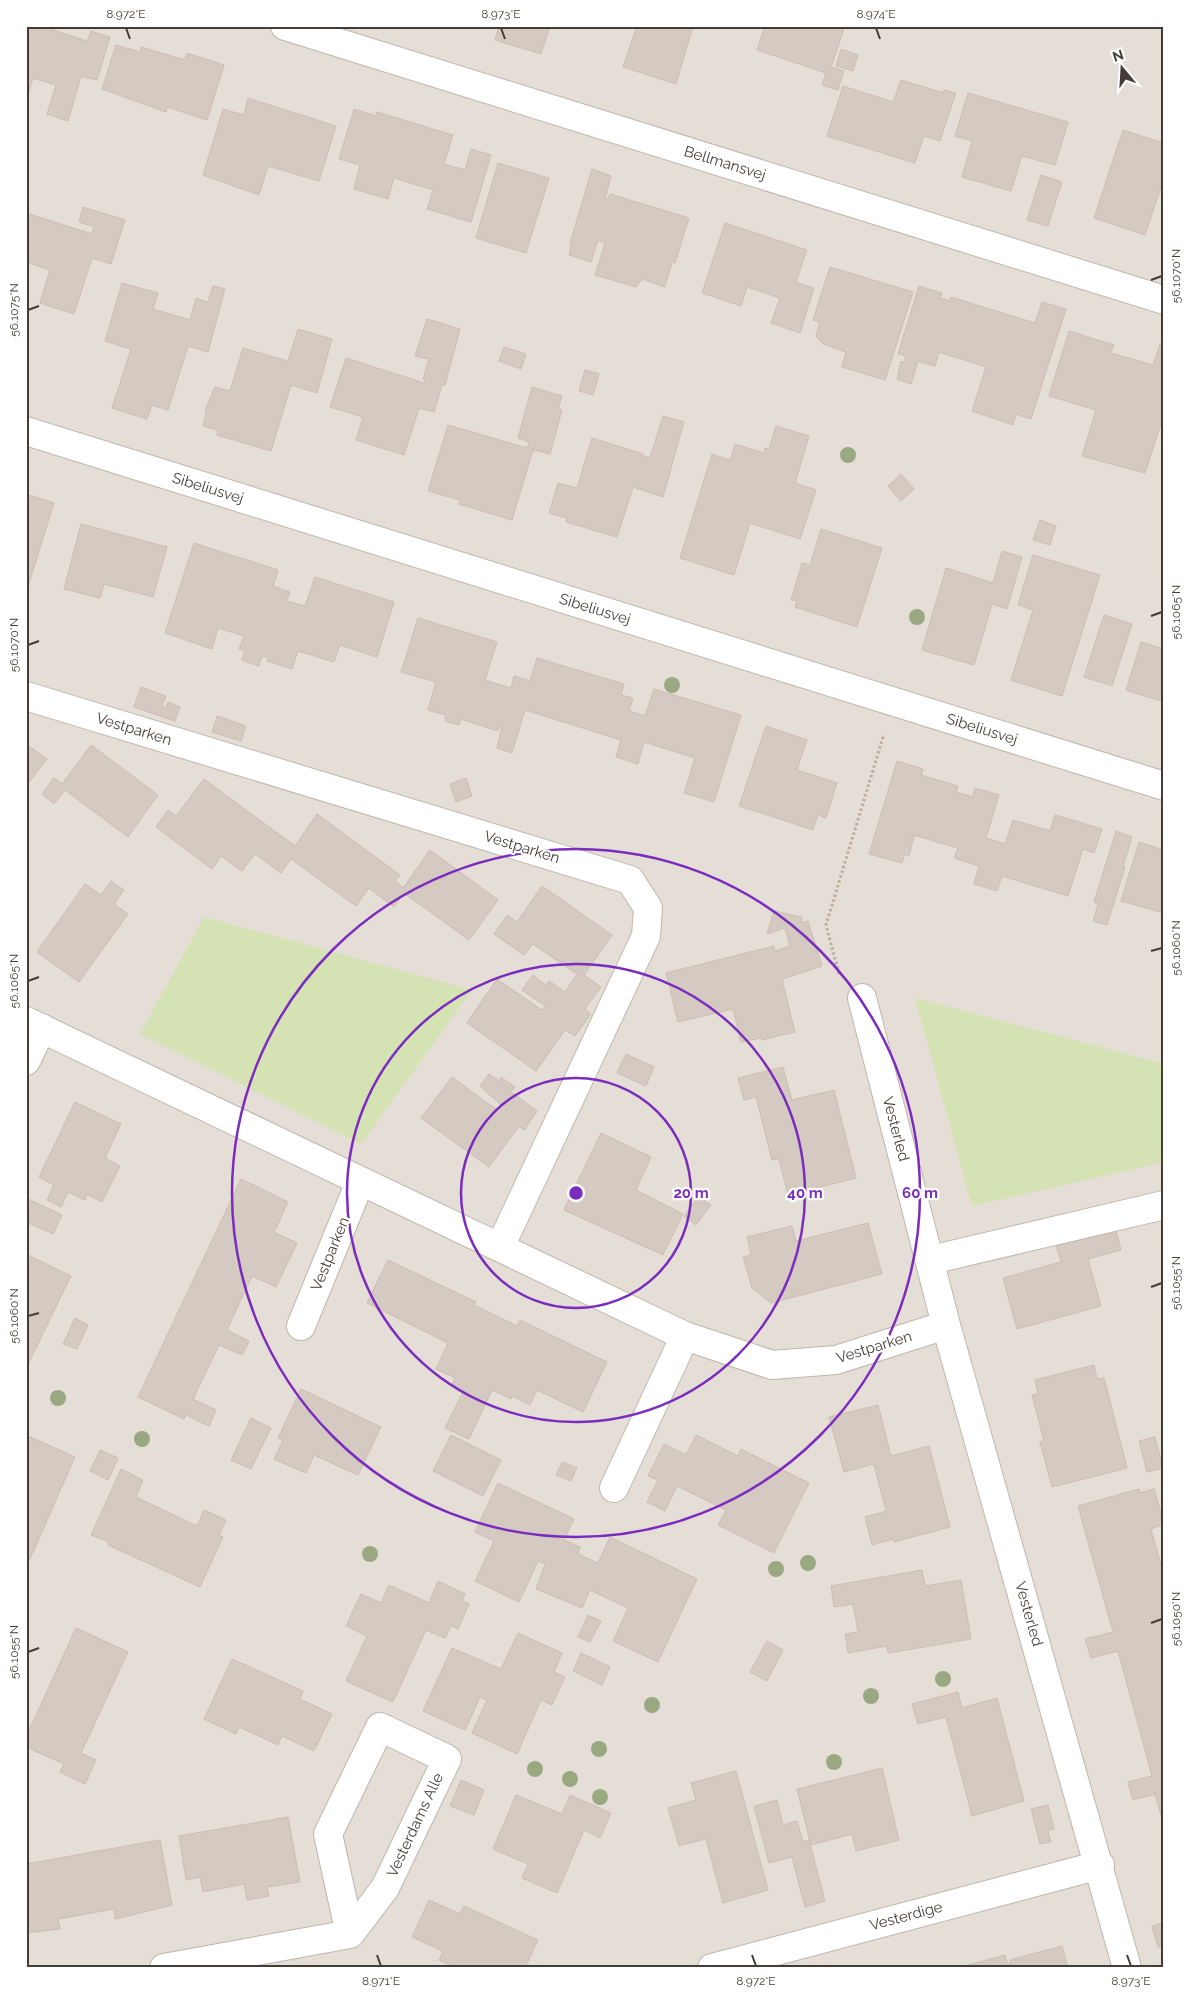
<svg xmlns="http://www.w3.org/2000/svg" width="1190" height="1994" viewBox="0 0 1190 1994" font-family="Raleway,sans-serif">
<rect width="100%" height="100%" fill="#f2ede7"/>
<!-- residential -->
<path fill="#e5ded6" d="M26 26H1164V1968H26Z"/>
<!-- green -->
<path fill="#d4e2b4" d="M204 917 472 990 361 1144 140 1034Z
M915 998 1164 1064V1162L972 1206Z"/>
<!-- building -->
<path fill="#d5cac1" stroke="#ccbdb1" d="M26 26H41L87 41 91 31 110 37 97 80 81 76 68 121 47 114 56 85 33 78 26 101Z
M499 26H550L541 54 495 40Z
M637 26H693L676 84 623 67Z
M765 26H845L831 67 844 71 838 90 822 85 826 73 757 50Z
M116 45 140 52 141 47 185 60 187 53 224 65 207 120 167 107 166 112 102 89Z
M841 49 858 55 853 71 836 66Z
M901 80 944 93V90L956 93 940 141 924 136 915 163 827 136 843 86 893 102Z
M968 93 1068 122 1055 165 1022 156 1011 191 962 177 972 141 955 136Z
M248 98 336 126 319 181 268 166 259 195 203 175 223 109 244 115Z
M354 109 376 116 377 112 453 135 444 164 465 170 471 149 491 155 471 222 427 209 433 190 394 178 388 199 354 189 360 165 339 159Z
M1123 130 1164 143V178L1145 235 1094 218Z
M498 163 549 178 526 253 476 238Z
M592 169 611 176 605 199H608L610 194 689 218 675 263 672 262 665 287 642 279 636 287 595 275 605 243 598 240 591 262 569 255 572 243H570Z
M1041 175 1062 182 1048 226 1027 220Z
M83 207 125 220 111 264 92 258 74 314 40 303 50 270 26 262V213L92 234 94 227 79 222Z
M725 223 807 250 796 282 814 288 800 333 771 323 780 298 747 287 741 306 702 293Z
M830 267 913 292 885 380 842 367 846 352 823 344 816 336 820 322 813 320Z
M122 283 158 293 153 309 190 320 196 298 208 302 213 286 225 289 208 352 188 346 168 410 152 405 147 419 112 408 131 349 105 341Z
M919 286 942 293 940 298 950 301 951 297 1035 323 1042 302 1066 309 1031 419 1016 414 1013 425 972 411 986 367 939 352 935 366 918 361 911 384 897 379 901 361 904 362 906 356 898 354Z
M427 319 460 329 445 385H442L434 412 419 408 404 455 356 440 363 417 330 407 346 358 424 383 425 380 423 379 429 359 415 356Z
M298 329 332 339 317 393 291 385 271 451 217 435 218 430 203 426 206 413 205 410 215 387 230 391 243 348 288 361Z
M1069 331 1114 345 1111 353 1153 365 1160 344 1164 345V414L1145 473 1082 456 1096 410 1049 396Z
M504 347 526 354 521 369 499 361Z
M585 370 599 374 593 395 579 391Z
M532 387 562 396 558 409 562 410 550 454 533 450 512 520 459 504 460 500 428 491 448 425 527 448 529 442 518 438Z
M663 416 684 422 663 497 633 487 617 537 566 522 567 518 549 513 558 483 577 488 592 438 643 454V456L650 458Z
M776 426 809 436 795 483 816 490 800 539 750 523 734 575 680 558 712 454 730 460 735 444 764 453 765 448 769 449Z
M901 474 914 489 901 501 888 486Z
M26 494 54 503 26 593Z
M1040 520 1056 526 1050 545 1033 540Z
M81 524 167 547 153 597 104 584 100 598 64 589Z
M821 529 882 548 857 627 795 607 797 601 791 600 802 563 810 565Z
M194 543 278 570 273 586 290 592 287 601 305 606 315 577 394 602 377 657 340 645 334 662 298 651 292 669 267 661 268 658 262 656 259 666 242 660 245 651 239 649 244 636 218 628 212 649 165 633Z
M1002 551 1022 557 1007 609 992 604 974 665 922 650 946 568 993 583Z
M1033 555 1100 575 1062 696 1011 680 1033 610 1018 605Z
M1104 615 1132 624 1112 686 1084 677Z
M418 618 497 642 485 680 511 688 514 676 530 681 537 658 624 684 621 695 633 698 629 711 645 716 654 689 741 715 714 802 684 793 695 758 644 742 638 764 616 757 621 740 525 710 512 753 497 748 502 727 500 726 498 731 461 719 459 725 445 721 446 715 428 710 436 682 401 672Z
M1141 642 1164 649V702L1126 690Z
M141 687 166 696 162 706 166 708 168 702 180 707 175 721 134 707Z
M217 716 246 726 241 741 212 732Z
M766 726 807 740 797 770 837 783 826 818 818 815 813 830 739 806Z
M26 744 47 759 26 786Z
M91 745 158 795 128 837 65 790 54 804 42 794 54 778 62 784Z
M897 761 923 769 921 775 958 786 956 792 973 797 975 788 999 795 986 838 1005 844 1013 820 1050 831 1055 815 1102 829 1094 853 1083 849 1068 896 1002 876 997 891 974 884 979 866 954 858 958 848 910 834 914 837 909 856 905 854 902 863 869 854Z
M466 778 472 796 456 802 450 784Z
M204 779 295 846 317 814 400 875 395 881 403 888 430 850 498 900 469 940 404 893 394 907 369 888 356 906 291 859 281 873 255 854 242 871 221 856 212 869 156 827 168 810 176 816Z
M1116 831 1132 837 1123 866 1125 867 1107 925 1093 921 1098 904 1094 902Z
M1139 842 1164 850V913L1121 901Z
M111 881 124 890 114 904 128 914 79 982 37 952 85 884 101 895Z
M542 886 612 935 584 975 601 987 585 1009 591 1014 575 1036 565 1030 536 1071 467 1023 497 979 542 1010 545 1006 522 990 533 975 546 985 549 981 565 992 577 974 533 944 524 955 494 934 507 915 517 922Z
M774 911 801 917 803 923 808 921 822 966 782 979 795 1032 762 1040 761 1038 741 1042 733 1009 678 1022 666 973 774 946 775 951 790 946 785 928 767 934Z
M626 1054 654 1067 646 1086 617 1073Z
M783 1067 792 1100 834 1090 856 1178 788 1195 779 1159 772 1160 756 1097 744 1100 738 1078Z
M489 1074 499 1081 501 1077 515 1087 511 1092 537 1111 524 1130 519 1126 489 1167 421 1118 452 1077 497 1110 501 1105 480 1086Z
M75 1102 121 1124 105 1158 120 1166 102 1202 87 1194 85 1200 68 1192 61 1207 47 1200 54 1185 39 1177Z
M601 1133 651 1157 636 1190 683 1214 663 1255 564 1210Z
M241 1179 288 1202 274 1232 297 1243 276 1287 252 1276 227 1330 249 1341 242 1355 219 1345 193 1399 216 1410 209 1426 186 1415 184 1419 138 1397Z
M699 1196 711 1205 696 1225 684 1216Z
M26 1198 62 1215 53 1234 26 1222Z
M868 1223 882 1274 771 1303 752 1288 743 1257 751 1255 747 1237 792 1226 796 1241Z
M1116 1231 1121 1250 1088 1259 1101 1306 1017 1329 1003 1278 1061 1262 1056 1245 1102 1232 1103 1235Z
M26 1254 71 1276 27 1366 26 1365Z
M388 1260 476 1302 474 1305 517 1326 520 1320 607 1362 583 1412 537 1390 530 1405 512 1396 511 1399 492 1390 469 1439 445 1428 464 1390 452 1384 455 1378 436 1369 448 1343 367 1303Z
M75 1318 88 1325 77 1349 63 1344Z
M1094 1365 1097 1379 1104 1378 1127 1468 1052 1487 1040 1442 1044 1441 1032 1395 1038 1394 1035 1380Z
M301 1389 381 1427 358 1475 314 1455 306 1473 274 1459 283 1440 278 1438Z
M878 1405 891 1456 929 1446 950 1527 894 1542 893 1539 872 1545 865 1517 886 1511 874 1464 844 1472 829 1417Z
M251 1418 271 1428 251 1469 231 1460Z
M451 1435 501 1460 483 1496 433 1471Z
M696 1435 738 1456 741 1449 809 1483 774 1553 718 1525 726 1510 677 1486 665 1511 647 1502 658 1480 648 1476 664 1444 686 1455Z
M28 1436 75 1457 26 1568V1439Z
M1155 1437 1163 1468 1147 1472 1139 1441Z
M100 1450 118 1458 108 1480 90 1471Z
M562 1462 577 1468 571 1481 556 1475Z
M121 1469 143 1480 136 1497 197 1526 204 1510 226 1520 219 1535 223 1537 200 1587 108 1545 109 1542 91 1535Z
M498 1483 574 1519 564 1540 580 1547 578 1554 598 1563 610 1537 697 1579 658 1662 613 1641 628 1608 590 1590 582 1608 536 1589 545 1564 538 1561 519 1602 475 1581 494 1541 475 1532Z
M1139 1489 1140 1493 1154 1489 1164 1524 1151 1529 1164 1576V1825L1155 1794 1133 1800 1128 1782 1152 1776 1118 1651 1091 1658 1085 1639 1113 1632 1078 1506Z
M922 1570 925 1586 961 1580 971 1639 888 1653 887 1646 848 1653 845 1634 858 1632 853 1604 834 1607 831 1586Z
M438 1581 465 1594 462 1601 469 1604 458 1629 451 1626 445 1638 426 1630 393 1702 346 1681 367 1636 346 1626 361 1594 381 1603 389 1585 429 1603Z
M588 1615 601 1621 590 1642 578 1637Z
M76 1628 128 1652 81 1753 96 1760 85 1784 60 1772 64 1764 26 1747V1737Z
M518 1633 562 1653 554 1672 565 1677 552 1705 541 1700 517 1754 472 1733 487 1700 480 1697 465 1730 423 1711 452 1648 501 1669Z
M767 1641 783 1650 767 1681 750 1672Z
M581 1653 610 1667 602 1685 573 1671Z
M232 1659 303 1691 300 1699 332 1714 314 1751 282 1736 278 1745 239 1727 236 1734 204 1719Z
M958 1692 962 1708 997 1698 1024 1801 972 1816 946 1717 918 1724 912 1704Z
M882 1768 899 1840 856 1851 852 1834 811 1845 797 1789Z
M736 1771 768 1890 723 1903 706 1839 679 1846 668 1808 696 1800 691 1783Z
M461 1780 484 1790 474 1815 450 1806Z
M516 1795 562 1814 570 1795 611 1813 600 1838 584 1830 557 1893 522 1878 528 1864 493 1849Z
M777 1800 783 1825 797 1821 803 1842 809 1840 825 1901 805 1907 792 1857 769 1863 754 1806Z
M1048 1805 1054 1829 1048 1831 1051 1842 1040 1844 1031 1809Z
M288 1817 300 1882 267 1887 269 1896 247 1900 244 1884 203 1892 200 1877 186 1880 179 1836Z
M160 1840 172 1905 115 1919 114 1909 58 1919 60 1929 26 1933V1864Z
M429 1900 460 1914 464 1906 538 1940 525 1968H456L439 1960 443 1951 412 1937Z
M1164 1922V1946L1158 1947 1152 1926Z
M1062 1946 1068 1968 961 1967 1005 1955 1007 1964 1011 1963 1010 1960Z"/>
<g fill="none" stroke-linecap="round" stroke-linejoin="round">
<defs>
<path id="minor" d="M285 26 1164 300
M26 431 1164 786
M26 696 630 880 648 908 646 936 500 1247
M862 998 946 1325 1127 1968
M26 1021 685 1336 772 1365 836 1360 946 1325
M26 1061 42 1028
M931 1260 1164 1205
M301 1326 360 1182
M614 1488 685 1336
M164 1968 350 1934 385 1888 447 1759 380 1727 328 1834 350 1934
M712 1968 1100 1865"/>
</defs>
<!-- minor casing -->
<use href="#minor" stroke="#bfb6ad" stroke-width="30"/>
<!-- path -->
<path stroke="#bcac9d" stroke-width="3" stroke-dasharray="2.5 2.5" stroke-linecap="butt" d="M839 974 826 925 884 734"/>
<!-- minor -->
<use href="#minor" stroke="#fff" stroke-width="28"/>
</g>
<!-- trees -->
<g fill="#9aa882">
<circle cx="848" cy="455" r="8"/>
<circle cx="917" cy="617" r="8"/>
<circle cx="672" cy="685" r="8"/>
<circle cx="58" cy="1398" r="8"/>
<circle cx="142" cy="1439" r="8"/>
<circle cx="370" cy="1554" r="8"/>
<circle cx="808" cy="1563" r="8"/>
<circle cx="776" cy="1569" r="8"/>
<circle cx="943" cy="1679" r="8"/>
<circle cx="871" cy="1696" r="8"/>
<circle cx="652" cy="1705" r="8"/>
<circle cx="599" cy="1749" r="8"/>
<circle cx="834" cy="1762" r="8"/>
<circle cx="535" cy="1769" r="8"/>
<circle cx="570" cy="1779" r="8"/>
<circle cx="600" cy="1797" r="8"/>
</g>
<!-- ticks -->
<path fill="none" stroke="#443d37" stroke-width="2" d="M126 28 130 39M501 28 505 39M876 28 880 39M1151 280 1162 276M28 310 39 306M1151 616 1162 612M28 645 39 641M1151 951 1162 948M28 981 39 977M1151 1287 1162 1283M28 1316 39 1313M1151 1623 1162 1619M28 1652 39 1648M377 1955 381 1966M752 1955 756 1966M1127 1955 1131 1966"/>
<!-- distance rings -->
<g fill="none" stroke="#7b2cbf" stroke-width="2.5">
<circle cx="576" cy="1193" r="115"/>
<circle cx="576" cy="1193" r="229"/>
<circle cx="576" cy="1193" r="344"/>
</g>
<g text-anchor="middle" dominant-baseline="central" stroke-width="4.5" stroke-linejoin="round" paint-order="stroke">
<!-- street labels -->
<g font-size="15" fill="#443d37" stroke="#fff">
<text transform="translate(725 163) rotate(17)">Bellmansvej</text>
<text transform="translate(208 488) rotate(17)">Sibeliusvej</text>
<text transform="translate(595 609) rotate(17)">Sibeliusvej</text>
<text transform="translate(134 729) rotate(17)">Vestparken</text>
<text transform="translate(982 729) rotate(17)">Sibeliusvej</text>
<text transform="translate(522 847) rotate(17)">Vestparken</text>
<text transform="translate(896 1129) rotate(75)">Vesterled</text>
<text transform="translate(330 1254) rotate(-68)">Vestparken</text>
<text transform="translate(874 1347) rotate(-17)">Vestparken</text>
<text transform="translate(1029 1614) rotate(74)">Vesterled</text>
<text transform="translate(415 1825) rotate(-65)">Vesterdams Alle</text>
<text transform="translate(906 1916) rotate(-15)">Vesterdige</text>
</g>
</g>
<circle cx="576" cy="1193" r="8" fill="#7b2cbf" stroke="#fff" stroke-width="2.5"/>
<g font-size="15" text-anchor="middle" font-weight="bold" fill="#7b2cbf" stroke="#fff" stroke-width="4.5" stroke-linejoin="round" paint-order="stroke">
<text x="691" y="1198">20 m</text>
<text x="805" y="1198">40 m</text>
<text x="920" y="1198">60 m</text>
</g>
<!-- border -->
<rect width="1190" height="1994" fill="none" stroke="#ffffff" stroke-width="55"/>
<!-- north arrow -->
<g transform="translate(1122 68) rotate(342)" stroke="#ffffff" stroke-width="4" paint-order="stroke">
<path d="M0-4L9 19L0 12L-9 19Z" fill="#443d37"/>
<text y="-8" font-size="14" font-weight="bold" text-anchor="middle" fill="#443d37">N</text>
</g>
<rect x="28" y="28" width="1134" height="1938" fill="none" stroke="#443d37" stroke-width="2"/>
<g font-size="12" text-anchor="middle" fill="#443d37">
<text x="126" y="18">8.972°E</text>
<text x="501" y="18">8.973°E</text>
<text x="876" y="18">8.974°E</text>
<text transform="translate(1176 276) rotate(-90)" y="4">56.1070°N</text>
<text transform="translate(14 310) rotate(-90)" y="4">56.1075°N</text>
<text transform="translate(1176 612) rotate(-90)" y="4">56.1065°N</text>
<text transform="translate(14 645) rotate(-90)" y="4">56.1070°N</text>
<text transform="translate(1176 948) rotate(-90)" y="4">56.1060°N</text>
<text transform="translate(14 981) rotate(-90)" y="4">56.1065°N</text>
<text transform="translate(1176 1283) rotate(-90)" y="4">56.1055°N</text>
<text transform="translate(14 1316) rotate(-90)" y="4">56.1060°N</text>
<text transform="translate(1176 1619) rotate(-90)" y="4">56.1050°N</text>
<text transform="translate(14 1652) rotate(-90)" y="4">56.1055°N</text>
<text x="381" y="1985">8.971°E</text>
<text x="756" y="1985">8.972°E</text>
<text x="1131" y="1985">8.973°E</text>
</g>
</svg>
